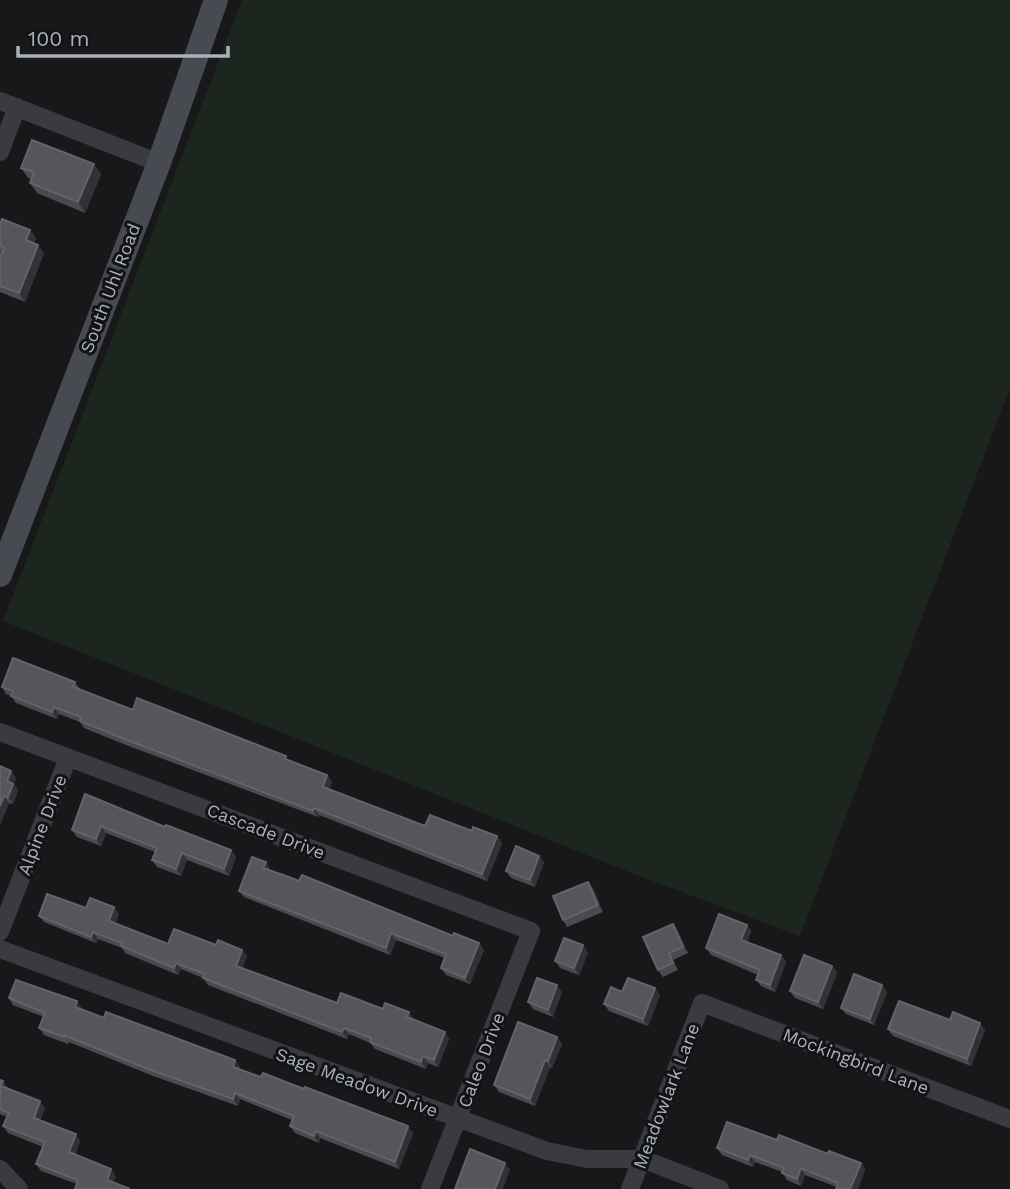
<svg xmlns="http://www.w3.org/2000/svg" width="1010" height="1189" viewBox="0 0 1010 1189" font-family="'Work Sans',sans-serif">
<rect width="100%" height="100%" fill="#18181a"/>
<!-- green -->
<path fill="#1d261e" d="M242 0H1010V388L800 936 647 879 3 621Z"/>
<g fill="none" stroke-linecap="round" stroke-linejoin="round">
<!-- street -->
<path stroke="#393b40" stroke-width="18" d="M0 101 159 163
M0 152 17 107
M0 732 531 931 430 1189
M0 932 68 758
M0 949 547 1151 587 1159H642L720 1189
M0 1169 19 1189
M630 1189 702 1003 1010 1119"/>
<!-- secondary -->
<path stroke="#474a50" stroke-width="24" d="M0 575 159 163 216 0"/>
</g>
<!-- wall -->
<path fill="#494b4f" d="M94 164 101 174 85 213 37 193 30 183 32 179 28 178 21 168Z
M0 225 30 230 36 238 34 243 44 253 25 302 0 292V257L2 253 0 252Z
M75 682 80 689 133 710 290 761 327 775 332 782 329 789 425 826 472 831 497 836 502 843 487 881 319 815 318 817 126 745 84 728 80 722 59 714 57 719 16 703 11 696 6 694 2 687Z
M0 766 16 778 14 784 18 790 13 804 9 803 0 825Z
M85 794 165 827 231 850 236 857 229 876 187 860 181 876 157 867 152 860 155 852 106 833 101 846 77 837 72 830Z
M539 856 544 862 535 887 511 878 506 871Z
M266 862 270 869V870L453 936 479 943 484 950 470 984 446 975 441 968 445 958 396 940 390 955 244 897 239 891Z
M588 882 593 888 603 912 567 927 563 920Z
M86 908 119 914 115 923 168 944 216 945 242 950 247 956 242 968 337 1003 383 1009 414 1019V1020L449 1039 438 1067 428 1063 426 1069 375 1049 370 1043 349 1034 347 1039 208 985 203 978 181 969 178 975 125 953 122 948 98 939 96 943 44 922 39 916Z
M673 924 678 931 688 953 673 960 678 970 663 977 658 970Z
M747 925 751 931 747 942 781 955 786 962 775 992 761 986 756 980 758 975 711 955 706 948Z
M588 952 579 975 560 968 555 961Z
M832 966 837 973 823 1009 795 998 790 991Z
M882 985 887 992 874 1025 846 1014 841 1008Z
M562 992 553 1017 533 1009 528 1002Z
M622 992 660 995 648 1026 609 1011 604 1004Z
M9 998 82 1008V1009L104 1018 235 1060 240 1067 239 1069 413 1133 399 1169 320 1138 319 1143 295 1133 290 1126 292 1120 240 1099 238 1106 153 1076 69 1042 68 1044 44 1035 39 1028 44 1017 13 1005Z
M950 1020 985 1030 971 1066 893 1036 888 1029Z
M557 1037 562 1044 552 1068 550 1067 535 1106 499 1092 494 1085Z
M0 1080 8 1089 45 1108 40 1120 80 1141 75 1155 116 1176 77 1184 41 1171 36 1164 43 1147 8 1133 3 1126 7 1117 0 1114Z
M777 1140 861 1163 865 1169 858 1189H836L837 1187 805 1175 801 1186 787 1180 782 1172 755 1162 753 1167 722 1155 717 1148Z"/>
<!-- shaded-wall -->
<path fill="#313235" d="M94 164 101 174 85 213 78 202Z
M30 230 36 238 32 249 26 240Z
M38 245 44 253 25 302 19 293Z
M54 707 59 714 57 719 52 712Z
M11 771 16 778 14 784 18 790 13 804 8 797 7 781Z
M327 775 332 782 327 794 323 787Z
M4 796 9 803 0 825V806Z
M314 808 319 815 318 817 313 811Z
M101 826 106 833 101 846 96 839Z
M497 836 502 843 487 881 482 874Z
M231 850 236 857 229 876 224 869Z
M182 853 187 860 181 876 176 869Z
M539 856 544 862 535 887 530 880Z
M266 862 270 869 268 874 263 868Z
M588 882 593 888 603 912 598 905Z
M114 907 119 914 114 928 109 921Z
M673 924 678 931 688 953 683 947Z
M747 925 751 931 746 947 741 940Z
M93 932 98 939 96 943 91 937Z
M391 933 396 940 390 955 386 948Z
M479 943 484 950 470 984 465 978Z
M583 945 588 952 579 975 574 968Z
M242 950 247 956 241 972 236 966Z
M781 955 786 962 775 992 770 985Z
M176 963 181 969 178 975 174 968Z
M832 966 837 973 823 1009 818 1002Z
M557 985 562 992 553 1017 548 1010Z
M882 985 887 992 874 1025 870 1019Z
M655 988 660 995 648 1026 643 1019Z
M77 1001 82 1008 80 1013 75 1007Z
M409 1012 414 1019 412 1024 407 1017Z
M980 1023 985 1030 971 1066 967 1059Z
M344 1028 349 1034 347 1039 342 1032Z
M445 1032 449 1039 438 1067 434 1060Z
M557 1037 562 1044 552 1068 548 1061Z
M423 1056 428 1063 426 1069 421 1062Z
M235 1060 240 1067 238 1073 233 1067Z
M545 1060 550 1067 535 1106 530 1099Z
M3 1081 8 1088 6 1093 1 1086Z
M235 1093 240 1099 238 1106 233 1099Z
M40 1101 45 1108 39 1125 34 1118Z
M408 1126 413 1133 399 1169 395 1162Z
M316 1131 320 1138 319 1143 314 1136Z
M76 1134 80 1141 73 1159 69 1152Z
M750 1155 755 1162 753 1167 748 1160Z
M505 1163 510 1170 503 1189H495Z
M861 1163 865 1169 858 1189H850Z
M801 1168 805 1175 801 1186 797 1179Z
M111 1169 116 1176 111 1186 107 1180Z"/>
<!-- building -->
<path fill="#54565b" stroke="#61646a" stroke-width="2" d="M32 140 94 164 78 202 30 183 34 172 21 168Z
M2 219 30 230 26 240 38 245 19 293 0 286V257L4 248 0 246V225Z
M13 658 75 682 73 687 133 710 137 698 286 756 285 759 327 775 323 787 425 826 430 815 472 831 473 827 497 836 482 874 314 808 313 811 122 738 80 721 81 717 54 707 52 712 11 696 13 691 2 687Z
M0 766 11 771 7 781 13 784 8 797 4 796 0 806Z
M85 794 165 827 166 825 231 850 224 869 182 853 176 869 152 860 157 848 101 826 96 839 72 830Z
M516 846 539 856 530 880 506 871Z
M252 857 266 862 263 868 289 877 299 881 302 875 453 936 454 933 479 943 465 978 441 968 446 954 391 933 386 948 239 891Z
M588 882 598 905 563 920 553 896Z
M47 894 86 908 90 898 114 907 109 921 168 944 174 929 216 945 218 940 242 950 236 966 337 1003 341 993 383 1009 385 1003 409 1012 407 1017 445 1032 434 1060 423 1056 421 1062 370 1042 371 1038 344 1028 342 1032 203 978 205 974 176 963 174 968 121 946 122 943 93 932 91 937 39 916Z
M719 914 747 925 741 940 781 955 770 985 756 980 760 970 706 948Z
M673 924 683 947 669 953 673 963 658 970 643 937Z
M564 938 583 945 574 968 555 961Z
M804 955 832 966 818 1002 790 991Z
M854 974 882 985 870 1019 841 1008Z
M537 978 557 985 548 1010 528 1002Z
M628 978 655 988 643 1019 604 1004 611 987 622 992Z
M16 980 77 1001 75 1007 104 1018 106 1012 235 1060 233 1067 261 1077 263 1073 304 1089 305 1087 408 1126 395 1162 316 1131 314 1136 290 1126 294 1116 235 1093 233 1099 148 1069 64 1035V1037L39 1028 45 1013 9 998Z
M899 1001 950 1020 953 1012 980 1023 967 1059 888 1029Z
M518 1022 557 1037 548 1061 545 1060 530 1099 494 1085Z
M0 1080 3 1081 1 1086 40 1101 34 1118 76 1134 69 1152 111 1169 107 1180 130 1189H75L78 1180 36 1164 45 1142 3 1126 9 1113 0 1109Z
M727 1122 777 1140 779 1135 828 1154 829 1151 861 1163 850 1189H836L838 1183 801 1168 797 1179 782 1173 784 1168 750 1155 748 1160 717 1148Z
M470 1149 505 1163 495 1189H455Z"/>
<g text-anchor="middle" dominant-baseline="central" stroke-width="6" stroke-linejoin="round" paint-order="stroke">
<!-- street labels -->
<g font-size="18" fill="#a9b1bb" stroke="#131315">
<text transform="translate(110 288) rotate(-69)">South Uhl Road</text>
<text transform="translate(42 825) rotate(-69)">Alpine Drive</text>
<text transform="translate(266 831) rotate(21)">Cascade Drive</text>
<text transform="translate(481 1060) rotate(-69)">Caleo Drive</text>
<text transform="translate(856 1061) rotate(21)">Mockingbird Lane</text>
<text transform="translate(357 1082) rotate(20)">Sage Meadow Drive</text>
<text transform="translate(666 1096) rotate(-69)">Meadowlark Lane</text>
</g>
</g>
<!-- scale -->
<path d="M18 46v10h210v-10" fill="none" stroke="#a9b1bb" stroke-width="3.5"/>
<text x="28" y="46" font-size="21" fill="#a9b1bb" stroke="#131315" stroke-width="5" paint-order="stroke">100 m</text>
</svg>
